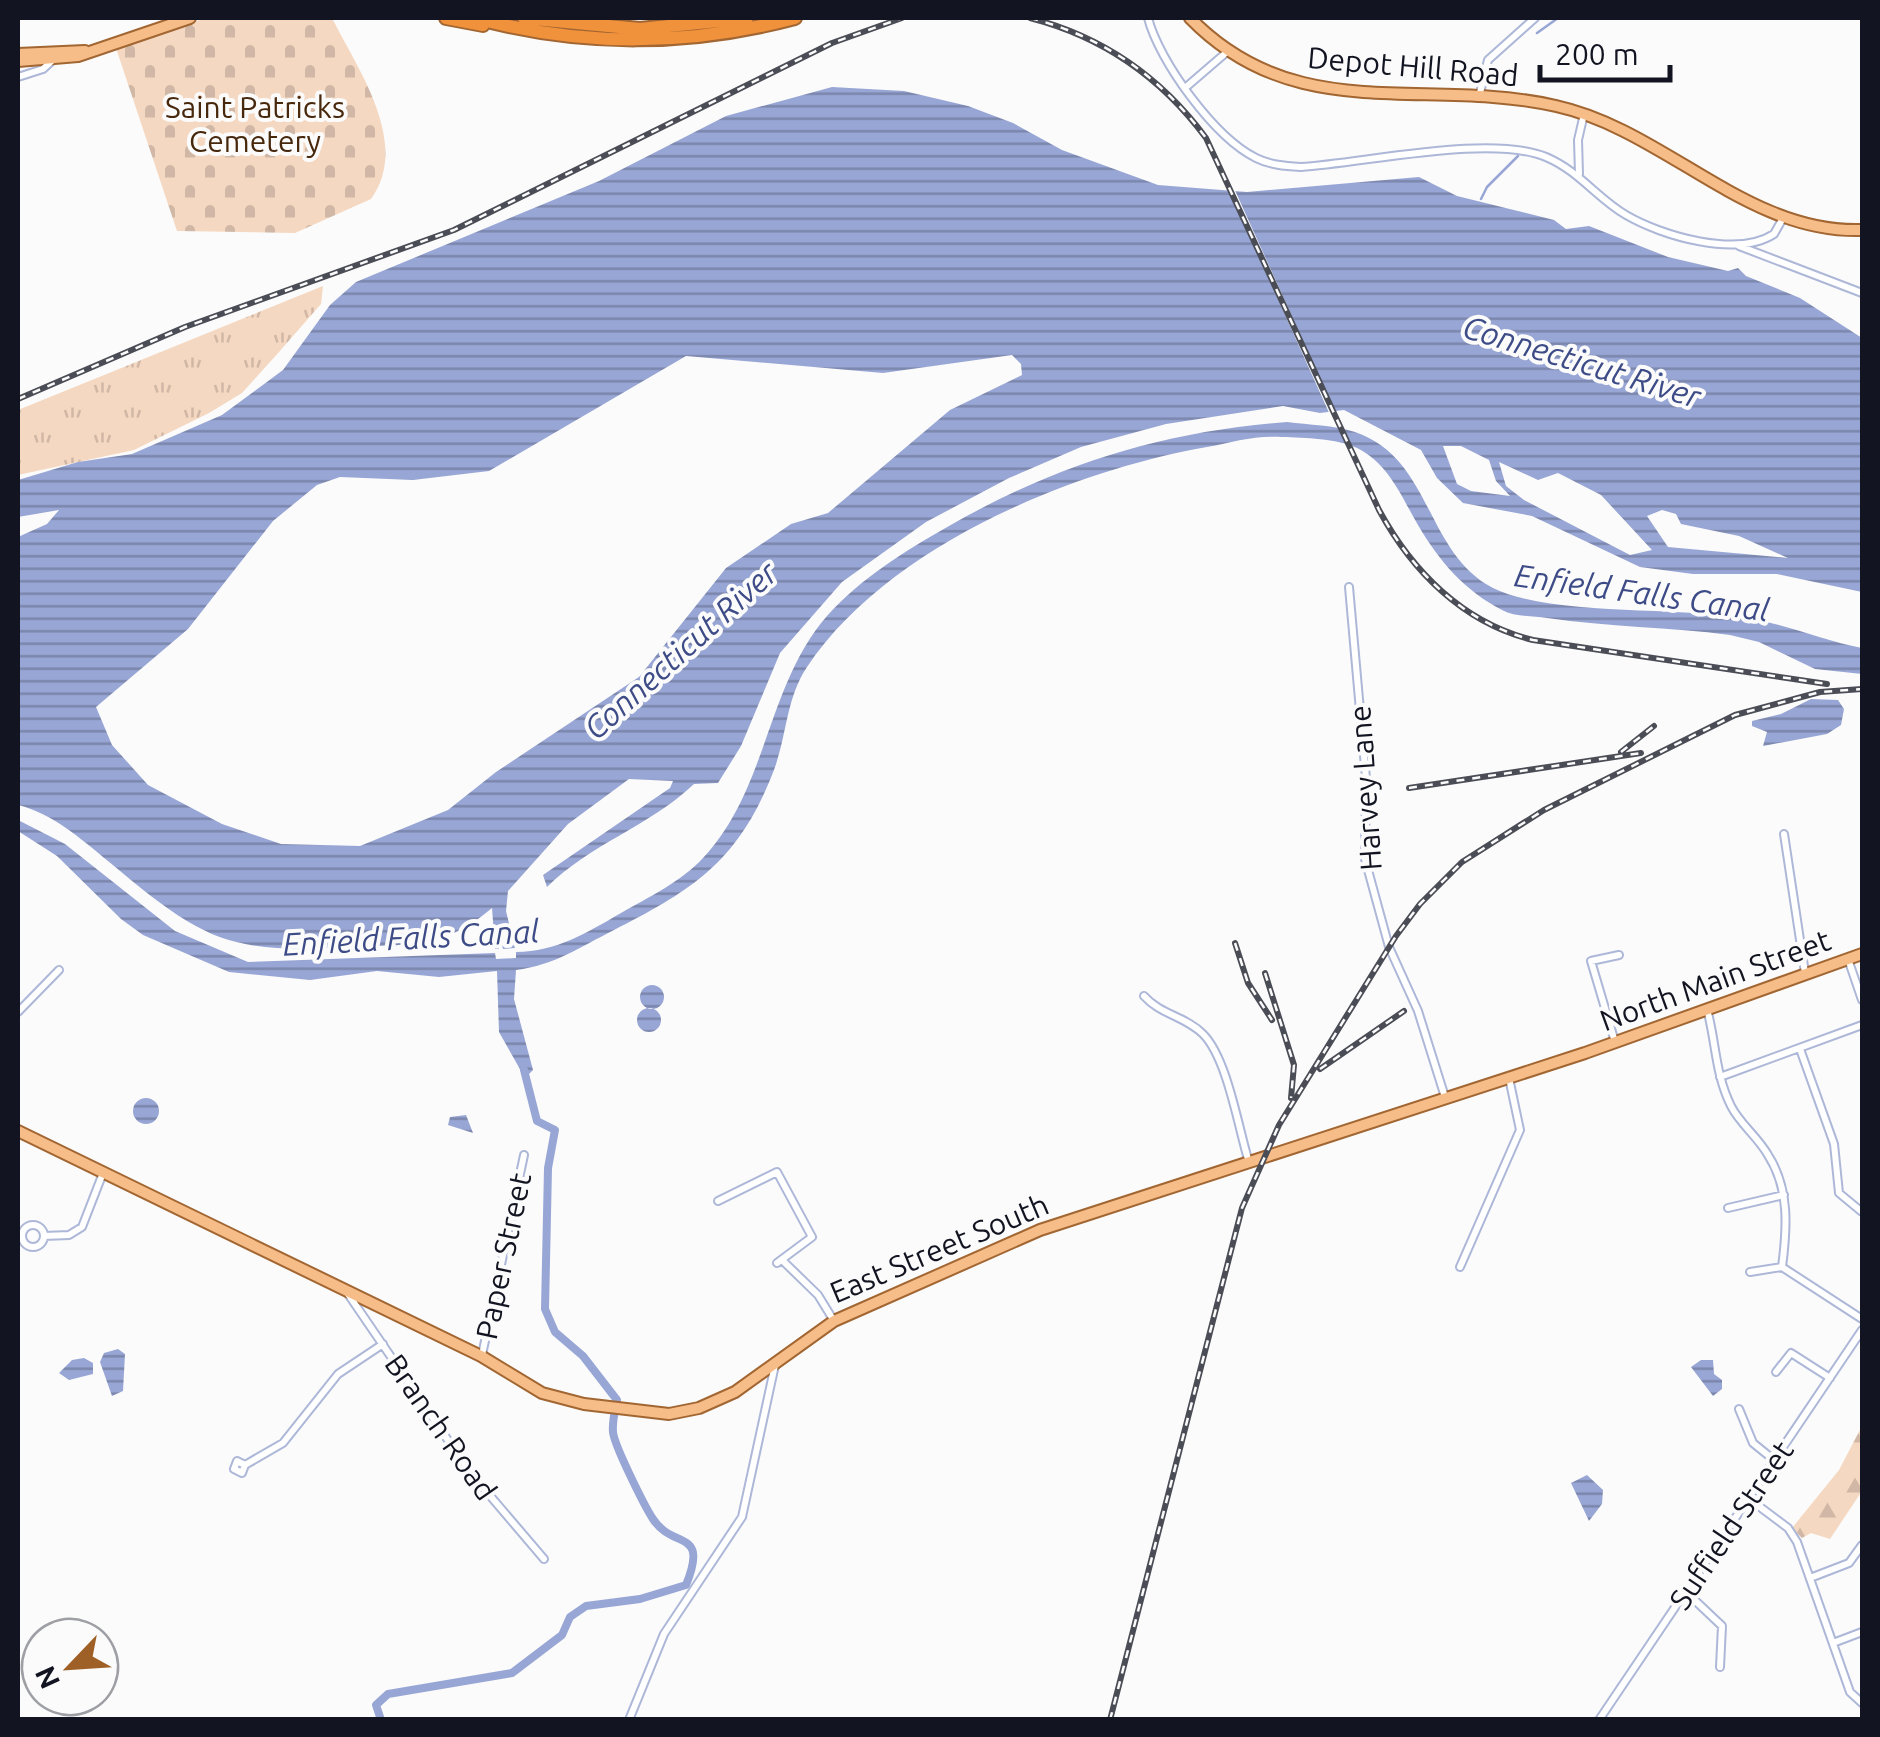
<svg xmlns="http://www.w3.org/2000/svg" width="1880" height="1737" viewBox="0 0 1880 1737" font-family="Ubuntu,sans-serif">
<defs>
<pattern id="grass-tufts" width="24" height="20" patternUnits="userSpaceOnUse" patternTransform="scale(2.5)"><rect width="24" height="20" fill="#f5d8c1"/><path d="M3 7l-1-3M5 7V3M7 7l1-3M15 17l-1-3M17 17v-4M19 17l1-3" fill="none" stroke="#d1b8a6"/></pattern>
<pattern id="forest-firs" width="22" height="20" patternUnits="userSpaceOnUse" patternTransform="scale(2.5)"><rect width="22" height="20" fill="#f5d8c1"/><path d="M5 1l3.5 6h-7zM16 11l3.5 6h-7z" fill="#d1b8a6"/></pattern>
<pattern id="cemetery-stones" width="16" height="16" patternUnits="userSpaceOnUse" patternTransform="scale(2.5)"><rect width="16" height="16" fill="#f5d8c1"/><path d="M2 7V4a2 2 0 0 1 4 0v3zM10 15v-3a2 2 0 0 1 4 0v3z" fill="#d1b8a6"/></pattern>
<pattern id="water-rules" width="6" height="5" patternUnits="userSpaceOnUse" patternTransform="scale(2.5)"><rect width="6" height="5" fill="#98a6d5"/><path d="M0 2.5h6" fill="none" stroke="#7b86ac"/></pattern>
</defs>
<rect width="100%" height="100%" fill="#fbfbfb"/>
<!-- grass -->
<path fill="url(#grass-tufts)" d="M323 286 321 304 279 352 242 393 209 413 134 450 18 475V410Z"/>
<!-- forest -->
<path fill="url(#forest-firs)" d="M1862 1426V1491L1830 1539 1811 1533 1802 1538 1792 1528 1839 1470Z"/>
<!-- cemetery -->
<path fill="url(#cemetery-stones)" d="M206 18H332C358 70 411 143 371 199L295 233 177 231 116 48Z"/>
<!-- water -->
<path fill="url(#water-rules)" fill-rule="evenodd" d="M832 87 904 91 968 106 1013 123 1062 150 1158 185 1247 192 1419 177 1457 196 1554 220 1566 229 1589 226 1668 257 1728 271 1738 268 1746 276 1800 298 1862 338V592L1777 574H1693L1640 567 1532 516 1463 503 1437 478 1421 450 1344 410 1320 413 1283 406 1166 424 1081 447 1009 478 926 522 842 582 780 653 741 746 718 783 694 784C650 826 590 844 547 887L543 875 670 788 673 781 629 779 568 824 508 891 506 911 515 948 503 949 498 930 499 949H495L492 908C446 947 416 944 357 947 228 954 206 943 108 861 80 838 53 814 18 805V537L47 524 59 510 18 517V480L78 462 132 454 222 415 283 370 330 305 356 282 599 181 726 116ZM1012 355 1021 364 1022 375 950 410 828 513 791 524 726 568 639 677 496 772 448 810 360 846 281 844 222 824 148 785 112 745 96 707 188 629 273 521 317 485 340 477 413 480 489 471 686 356 883 373ZM1443 446H1461L1489 460 1496 481 1510 496 1471 491 1457 484ZM1499 462 1538 480 1558 473 1601 495 1652 550 1630 555 1524 500 1506 486ZM1662 510 1676 514 1681 524 1739 536 1788 558 1668 547 1647 516Z
M1287 422C1309 425 1334 425 1355 432 1432 458 1425 553 1493 588 1553 617 1680 606 1751 619 1789 625 1825 641 1862 648V674L1815 669 1759 642 1730 635C1670 627 1608 627 1547 618 1533 616 1515 617 1502 610 1465 591 1439 561 1418 525 1401 496 1389 464 1357 448 1336 438 1305 438 1282 437 1255 435 1233 442 1207 447 1070 471 887 547 807 667 785 700 787 739 772 775 738 861 693 890 614 930 580 947 555 965 516 970L514 999 533 1070 525 1078 499 1032 497 971 439 977 377 971 310 980 229 972 143 935 121 919 57 856 18 831V820L65 844 175 931 248 962 495 953 496 959 516 958V952C556 952 588 932 621 913 649 897 682 881 703 858 768 789 766 686 827 616 861 578 905 551 949 526 1055 465 1164 431 1287 422Z
M1811 699 1838 700 1844 709 1841 725 1827 734 1763 746 1767 732 1752 726V721L1781 714Z
M640 997a12 12 0 1 1 24 0a12 12 0 1 1-24 0Z
M637 1020a12 12 0 1 1 24 0a12 12 0 1 1-24 0Z
M133 1111a13 13 0 1 1 26 0a13 13 0 1 1-26 0Z
M466 1115 473 1133 448 1125 450 1117Z
M118 1349 125 1354 123 1391 112 1396 100 1362 104 1353Z
M84 1358 93 1363V1374L69 1380 59 1373 72 1360Z
M1701 1360H1713L1714 1374 1722 1380V1389L1713 1396 1691 1367Z
M1587 1475 1603 1490 1602 1504 1589 1521 1571 1483Z"/>
<!-- pier -->
<path fill="#fbfbfb" d="M1227 186H1233L1337 416 1331 417Z"/>
<g fill="none" stroke-linecap="round" stroke-linejoin="round">
<!-- stream -->
<path stroke="#98a6d5" stroke-width="2.5" d="M1537 33 1558 18
M1481 199 1487 187 1518 156"/>
<!-- river -->
<path stroke="#98a6d5" stroke-width="8" d="M381 1720 376 1705 388 1694 512 1673 562 1635 570 1617 586 1606 640 1599 686 1585C709 1528 673 1550 653 1519 645 1507 614 1445 613 1432 612 1422 615 1410 617 1400L583 1356 555 1332 545 1309 548 1168 555 1130 537 1121 524 1070"/>
<defs>
<path id="minor" d="M1148 18C1159 61 1214 137 1256 158 1270 165 1285 166 1301 167 1365 163 1490 134 1546 157 1579 171 1597 198 1626 215 1662 236 1737 258 1774 234L1783 218
M18 77 43 69 55 58
M1185 88 1228 51
M1479 97 1488 60 1535 18
M1579 174 1578 140 1584 114
M1739 246 1862 293
M1349 587 1366 778 1365 859 1389 947 1418 1011 1445 1097
M1784 834 1805 973
M1848 959 1862 1000
M1144 996C1161 1015 1185 1016 1203 1034 1227 1058 1238 1126 1248 1159
M1707 1009C1716 1042 1715 1074 1731 1106 1740 1124 1758 1137 1768 1155 1790 1189 1787 1229 1782 1267
M18 1012 59 970
M1615 1042 1591 961 1619 955
M1800 1049 1834 1144 1839 1193 1862 1212
M1720 1077 1862 1025
M718 1201 777 1172 812 1237 777 1263
M1728 1208 1784 1195
M22 1236a11 11 0 1 1 22 0a11 11 0 1 1-22 0Z
M44 1236 69 1235 82 1227 103 1173
M782 1260 818 1295 834 1321
M1460 1267 1520 1130 1509 1078
M1782 1267 1862 1319
M1750 1272 1782 1267
M346 1291 469 1471 544 1559
M482 1355 524 1155
M1776 1372 1791 1353 1830 1378
M1739 1409 1753 1443 1774 1460
M245 1465 242 1473 234 1469 237 1461 245 1465 283 1443 338 1374 383 1344
M1748 1498 1788 1528 1797 1542 1850 1692 1862 1703
M1810 1578 1849 1563 1862 1545
M1685 1591 1722 1626 1720 1667
M1833 1643 1862 1632
M629 1720 664 1634 742 1517 775 1365
M1599 1720 1862 1330"/>
<path id="major" d="M1190 18C1297 128 1425 76 1556 106 1665 130 1747 234 1862 230
M18 54 85 51
M18 61 78 56 190 18
M18 1131 481 1356 542 1393 584 1404 669 1414 699 1408 735 1392 834 1321 1040 1230 1585 1053 1862 954"/>
<path id="highway" d="M446 18 483 25
M476 18C581 47 690 46 795 18
M524 18 640 29 747 18"/>
</defs>
<!-- minor casing -->
<use href="#minor" stroke="#adb7d8" stroke-width="10"/>
<!-- major casing -->
<use href="#major" stroke="#a26632" stroke-width="14"/>
<!-- highway casing -->
<use href="#highway" stroke="#a26632" stroke-width="16"/>
<!-- minor -->
<use href="#minor" stroke="#fff" stroke-width="6"/>
<!-- major -->
<use href="#major" stroke="#f6bd89" stroke-width="10"/>
<!-- highway -->
<use href="#highway" stroke="#f0913b" stroke-width="12"/>
<defs>
<path id="rail" d="M1030 18C1104 37 1161 77 1206 138L1379 510C1412 571 1463 623 1533 640L1827 684
M18 399 185 327 454 230 832 43 902 18
M1621 752 1654 726
M1409 788 1641 753
M1235 943 1248 983 1272 1020
M1265 973 1294 1065 1291 1098
M1320 1069 1404 1011
M1110 1720 1242 1208 1279 1125 1396 936 1420 904 1462 862 1544 810 1735 715 1820 692 1862 689"/>
</defs>
<!-- rail casing -->
<use href="#rail" stroke="#4b4d56" stroke-width="6"/>
<!-- rail -->
<use href="#rail" stroke="#fbfbfb" stroke-width="2.5" stroke-dasharray="8" stroke-linecap="butt"/>
</g>
<g text-anchor="middle" dominant-baseline="central" stroke-width="8" stroke-linejoin="round" paint-order="stroke">
<!-- street labels -->
<g font-size="30" fill="#121521" stroke="#fbfbfb">
<text transform="translate(1413 66) rotate(5)">Depot Hill Road</text>
<text transform="translate(1365 788) rotate(-94)">Harvey Lane</text>
<text transform="translate(1715 980) rotate(-20)">North Main Street</text>
<text transform="translate(939 1248) rotate(-23)">East Street South</text>
<text transform="translate(503 1256) rotate(-78)">Paper Street</text>
<text transform="translate(441 1427) rotate(55)">Branch Road</text>
<text transform="translate(1731 1525) rotate(-56)">Suffield Street</text>
</g>
<!-- park labels -->
<g font-size="30" fill="#47280d" stroke="#fbfbfb">
<text x="255" y="107">Saint Patricks<tspan x="255" dy="34">Cemetery</tspan></text>
</g>
<!-- water labels -->
<g font-size="32" font-style="italic" fill="#3d4b87" stroke="#fbfbfb">
<text transform="translate(1582 361) rotate(17)">Connecticut River</text>
<text transform="translate(1642 592) rotate(8)">Enfield Falls Canal</text>
<text transform="translate(680 650) rotate(-42)">Connecticut River</text>
<text transform="translate(411 937) rotate(-3)">Enfield Falls Canal</text>
</g>
</g>
<!-- border -->
<rect width="1880" height="1737" fill="none" stroke="#121521" stroke-width="40"/>
<!-- north arrow -->
<g transform="translate(70 1667) rotate(245)"><circle r="48" fill="#fbfbfb" stroke="#9e9fa4" stroke-width="2.5"/>
<path d="M0-8L18 38L0 25L-18 38Z" fill="#9f6028"/>
<text y="-15" font-size="28" font-weight="bold" text-anchor="middle" fill="#121521">N</text>
</g>
<!-- scale -->
<path d="M1540 65v15h130v-15" fill="none" stroke="#121521" stroke-width="5"/>
<text x="1555" y="65" font-size="30" fill="#121521" stroke="#fbfbfb" stroke-width="8" paint-order="stroke">200 m</text>
</svg>
